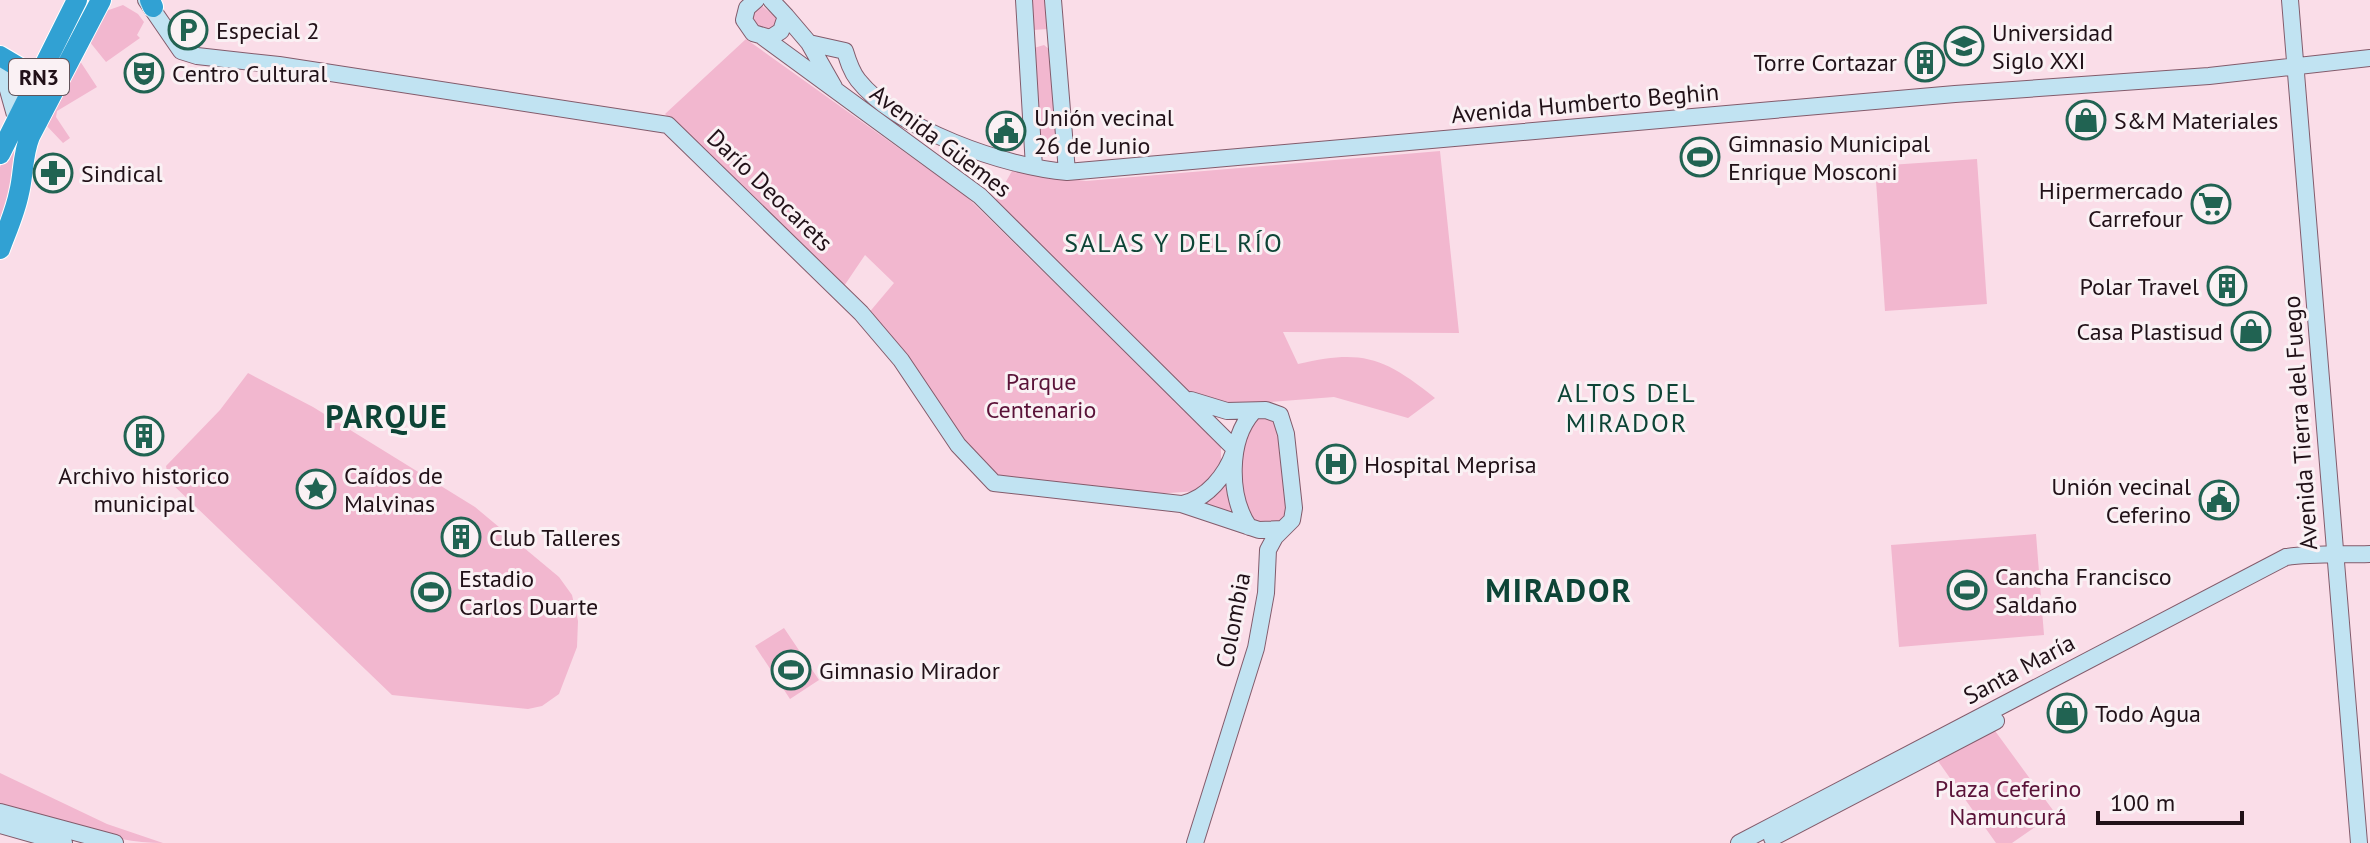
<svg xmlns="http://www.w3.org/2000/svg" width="2370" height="843" viewBox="0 0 2370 843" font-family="'PT Sans',sans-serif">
<rect width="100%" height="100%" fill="#fadde8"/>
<!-- green -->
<path fill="#f2b7cf" d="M1028 0H1048V29L1033 30Z
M123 5 138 14 144 22 137 35 140 38 106 62 89 41 106 11Z
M761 5 777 18 772 30H755L751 13Z
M746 39 966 196 1221 446V466L1198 491 1141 495 990 474 867 315 894 283 865 255 842 289 665 114Z
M1044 45 1050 50 1058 151 1048 156 1041 149 1034 48Z
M78 58 97 87 57 111 56 117 70 138 63 143 44 123Z
M14 139 15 182 0 230V167Z
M1440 151 1459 333 1283 332 1298 364C1362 349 1384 357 1435 398L1408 418 1334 397 1231 405 1188 391 995 201 1012 171 1086 181Z
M1977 159 1987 304 1885 311 1875 166Z
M248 373 313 407 475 507 559 577 572 595 578 621 577 647 559 694 542 706 528 709 392 695 169 481 166 466 220 410Z
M1275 411 1292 520 1259 530 1237 494 1245 420Z
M1229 481 1231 514 1204 505Z
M2036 534 2044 635 1899 647 1891 545Z
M784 628 819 680 790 699 755 646Z
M1990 724 2055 813 2012 843H1996L1933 754Z
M0 773 107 824 163 843C107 843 53 819 0 804Z"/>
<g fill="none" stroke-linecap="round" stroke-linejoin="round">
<defs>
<path id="secondary" d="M146 0 181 51 197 56 279 65 668 125 861 313 901 360 958 445 994 483 1181 504 1259 530 1283 529
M756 0 747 8 744 20 753 33 770 38 781 31 786 16 771 0
M1024 0 1034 167
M1053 0 1067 172
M2290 0 2359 843
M786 16 809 43 834 87
M763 37 980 196 1235 449
M809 43 845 51C848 61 851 71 858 80 897 129 1005 167 1067 172L1955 94 2209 76 2370 58
M0 62 17 122
M1191 400 1227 411 1266 410 1280 415 1286 434 1294 508 1292 520 1275 537 1268 550 1266 593 1256 648 1195 843
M1182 504C1207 499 1226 475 1234 452
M1249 527C1228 496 1228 440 1253 412
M0 812 115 843
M0 825 64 843
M1772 838 1996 721
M1739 843 2286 557C2314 553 2341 555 2370 554"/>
<path id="highway" d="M150 0 153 7
M0 56 27 72 44 67
M0 154 77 0
M0 249C7 230 15 213 19 193 24 173 22 156 30 136L101 0"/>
</defs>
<!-- secondary casing -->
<use href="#secondary" stroke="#835b6b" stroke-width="18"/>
<!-- highway casing -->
<use href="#highway" stroke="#fff" stroke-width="22"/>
<!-- secondary -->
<use href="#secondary" stroke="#c1e3f2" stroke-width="16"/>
<!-- highway -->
<use href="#highway" stroke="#31a1d3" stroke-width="20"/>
</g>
<!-- icons -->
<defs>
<symbol id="parking-ring" viewBox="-11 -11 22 22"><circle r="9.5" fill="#faf1f4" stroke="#216352" stroke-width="1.5"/><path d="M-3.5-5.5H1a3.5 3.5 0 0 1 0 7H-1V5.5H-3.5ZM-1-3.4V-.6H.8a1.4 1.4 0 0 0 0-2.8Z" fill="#216352"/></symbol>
<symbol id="university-ring" viewBox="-11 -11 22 22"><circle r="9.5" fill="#faf1f4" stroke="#216352" stroke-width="1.5"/><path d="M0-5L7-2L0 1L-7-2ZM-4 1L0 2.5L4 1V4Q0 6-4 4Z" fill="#216352"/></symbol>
<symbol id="building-ring" viewBox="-11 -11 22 22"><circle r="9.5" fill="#faf1f4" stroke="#216352" stroke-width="1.5"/><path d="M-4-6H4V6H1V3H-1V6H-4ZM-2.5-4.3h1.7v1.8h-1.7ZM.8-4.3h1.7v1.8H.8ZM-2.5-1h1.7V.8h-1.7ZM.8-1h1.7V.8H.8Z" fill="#216352"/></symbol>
<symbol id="theatre-ring" viewBox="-11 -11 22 22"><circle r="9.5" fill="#faf1f4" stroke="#216352" stroke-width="1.5"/><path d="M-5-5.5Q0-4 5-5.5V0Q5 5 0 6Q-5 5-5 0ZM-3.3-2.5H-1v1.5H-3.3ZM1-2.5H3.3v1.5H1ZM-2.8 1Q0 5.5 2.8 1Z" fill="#216352"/></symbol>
<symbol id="shop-ring" viewBox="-11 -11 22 22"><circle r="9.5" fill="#faf1f4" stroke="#216352" stroke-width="1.5"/><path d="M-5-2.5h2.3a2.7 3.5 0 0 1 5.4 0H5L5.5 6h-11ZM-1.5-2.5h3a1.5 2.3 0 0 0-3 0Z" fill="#216352"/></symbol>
<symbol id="civic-ring" viewBox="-11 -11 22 22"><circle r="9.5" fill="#faf1f4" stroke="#216352" stroke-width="1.5"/><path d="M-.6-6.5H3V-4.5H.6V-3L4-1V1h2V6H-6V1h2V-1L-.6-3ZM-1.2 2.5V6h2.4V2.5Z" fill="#216352"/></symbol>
<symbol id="stadium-ring" viewBox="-11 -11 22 22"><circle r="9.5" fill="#faf1f4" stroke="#216352" stroke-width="1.5"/><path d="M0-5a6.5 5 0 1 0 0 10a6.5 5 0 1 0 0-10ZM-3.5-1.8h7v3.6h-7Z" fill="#216352"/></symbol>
<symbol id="pharmacy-ring" viewBox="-11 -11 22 22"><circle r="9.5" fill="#faf1f4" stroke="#216352" stroke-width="1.5"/><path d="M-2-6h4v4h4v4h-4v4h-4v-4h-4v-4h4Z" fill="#216352"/></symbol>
<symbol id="supermarket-ring" viewBox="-11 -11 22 22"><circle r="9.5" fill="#faf1f4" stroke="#216352" stroke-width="1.5"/><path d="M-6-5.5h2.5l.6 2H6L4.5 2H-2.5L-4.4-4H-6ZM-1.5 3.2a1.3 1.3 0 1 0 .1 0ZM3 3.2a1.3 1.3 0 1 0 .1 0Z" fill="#216352"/></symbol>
<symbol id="hospital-ring" viewBox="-11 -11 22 22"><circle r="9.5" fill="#faf1f4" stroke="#216352" stroke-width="1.5"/><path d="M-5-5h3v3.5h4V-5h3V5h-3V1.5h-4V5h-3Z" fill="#216352"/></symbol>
<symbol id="sight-ring" viewBox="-11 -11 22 22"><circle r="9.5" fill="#faf1f4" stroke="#216352" stroke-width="1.5"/><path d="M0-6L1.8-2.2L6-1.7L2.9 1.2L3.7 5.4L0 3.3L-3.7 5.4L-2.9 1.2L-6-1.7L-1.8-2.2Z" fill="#216352"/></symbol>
</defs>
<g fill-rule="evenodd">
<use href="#parking-ring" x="166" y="8" width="44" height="44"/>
<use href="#university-ring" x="1942" y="24" width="44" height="44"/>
<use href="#building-ring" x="1903" y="40" width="44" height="44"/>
<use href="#theatre-ring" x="122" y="51" width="44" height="44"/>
<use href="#shop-ring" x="2064" y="98" width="44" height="44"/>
<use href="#civic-ring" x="984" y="109" width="44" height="44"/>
<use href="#stadium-ring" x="1678" y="135" width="44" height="44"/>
<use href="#pharmacy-ring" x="31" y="151" width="44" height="44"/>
<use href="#supermarket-ring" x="2189" y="182" width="44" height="44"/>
<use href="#building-ring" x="2205" y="264" width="44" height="44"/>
<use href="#shop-ring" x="2229" y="309" width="44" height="44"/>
<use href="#building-ring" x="122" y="414" width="44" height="44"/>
<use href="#hospital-ring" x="1314" y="442" width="44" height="44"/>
<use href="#sight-ring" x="294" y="467" width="44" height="44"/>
<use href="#civic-ring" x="2197" y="478" width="44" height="44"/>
<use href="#building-ring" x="439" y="515" width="44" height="44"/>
<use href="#stadium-ring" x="1945" y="568" width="44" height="44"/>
<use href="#stadium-ring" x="409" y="570" width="44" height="44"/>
<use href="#stadium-ring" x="769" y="648" width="44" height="44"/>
<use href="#shop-ring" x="2045" y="691" width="44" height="44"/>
</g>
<g text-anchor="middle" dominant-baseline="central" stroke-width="6" stroke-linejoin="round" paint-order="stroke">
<!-- shield labels -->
<rect fill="#faf1f4" stroke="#62545a" stroke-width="2" x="9" y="59" width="60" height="36" rx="6"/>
<g font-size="22" font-weight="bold" fill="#211118">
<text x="39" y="77">RN3</text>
</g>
<!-- poi labels -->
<g font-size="24" fill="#211118" stroke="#faf1f4" text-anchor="start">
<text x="216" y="30">Especial 2</text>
<text x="1992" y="32">Universidad<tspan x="1992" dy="28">Siglo XXI</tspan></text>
<text x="1897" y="62" text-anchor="end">Torre Cortazar</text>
<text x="172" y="73">Centro Cultural</text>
<text x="1034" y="117">Unión vecinal<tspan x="1034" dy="28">26 de Junio</tspan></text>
<text x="2114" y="120">S&amp;M Materiales</text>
<text x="1728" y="143">Gimnasio Municipal<tspan x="1728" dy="28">Enrique Mosconi</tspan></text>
<text x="81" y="173">Sindical</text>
<text x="2183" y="190" text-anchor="end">Hipermercado<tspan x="2183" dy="28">Carrefour</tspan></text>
<text x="2199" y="286" text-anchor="end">Polar Travel</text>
<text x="2223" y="331" text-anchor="end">Casa Plastisud</text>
<text x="1364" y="464">Hospital Meprisa</text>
<text x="144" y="475" text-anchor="middle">Archivo historico<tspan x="144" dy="28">municipal</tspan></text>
<text x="344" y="475">Caídos de<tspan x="344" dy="28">Malvinas</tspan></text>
<text x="2191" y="486" text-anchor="end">Unión vecinal<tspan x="2191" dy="28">Ceferino</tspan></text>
<text x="489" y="537">Club Talleres</text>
<text x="1995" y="576">Cancha Francisco<tspan x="1995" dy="28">Saldaño</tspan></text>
<text x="459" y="578">Estadio<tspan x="459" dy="28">Carlos Duarte</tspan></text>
<text x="819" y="670">Gimnasio Mirador</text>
<text x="2095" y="713">Todo Agua</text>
</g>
<!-- street labels -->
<g font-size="24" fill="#211118" stroke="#faf1f4">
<text transform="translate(1585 103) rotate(-5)">Avenida Humberto Beghin</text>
<text transform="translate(941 141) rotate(37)">Avenida Güemes</text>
<text transform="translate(770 190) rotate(44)">Darío Deocarets</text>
<text transform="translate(2300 423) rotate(-94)">Avenida Tierra del Fuego</text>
<text transform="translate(1233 620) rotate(-79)">Colombia</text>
<text transform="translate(2019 669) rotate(-28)">Santa María</text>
</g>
<!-- park labels -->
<g font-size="24" fill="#5a1238" stroke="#faf1f4">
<text x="1041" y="381">Parque<tspan x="1041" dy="28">Centenario</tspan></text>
<text x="2008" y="788">Plaza Ceferino<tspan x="2008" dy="28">Namuncurá</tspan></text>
</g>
<!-- neighbourhood labels -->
<g font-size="26" letter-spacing="2" fill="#0d4436" stroke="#faf1f4">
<text x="1174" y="242">SALAS Y DEL RÍO</text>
<text x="1627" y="392">ALTOS DEL<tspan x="1627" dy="30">MIRADOR</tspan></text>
</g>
<!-- district labels -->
<g font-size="32" font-weight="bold" letter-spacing="2" fill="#0d4436" stroke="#faf1f4">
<text x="387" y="416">PARQUE</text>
<text x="1559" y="590">MIRADOR</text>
</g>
</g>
<!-- scale -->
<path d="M2098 811v12h144v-12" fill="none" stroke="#211118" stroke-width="4"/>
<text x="2110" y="811" font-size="24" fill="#211118" stroke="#faf1f4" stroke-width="6" paint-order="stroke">100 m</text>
</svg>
